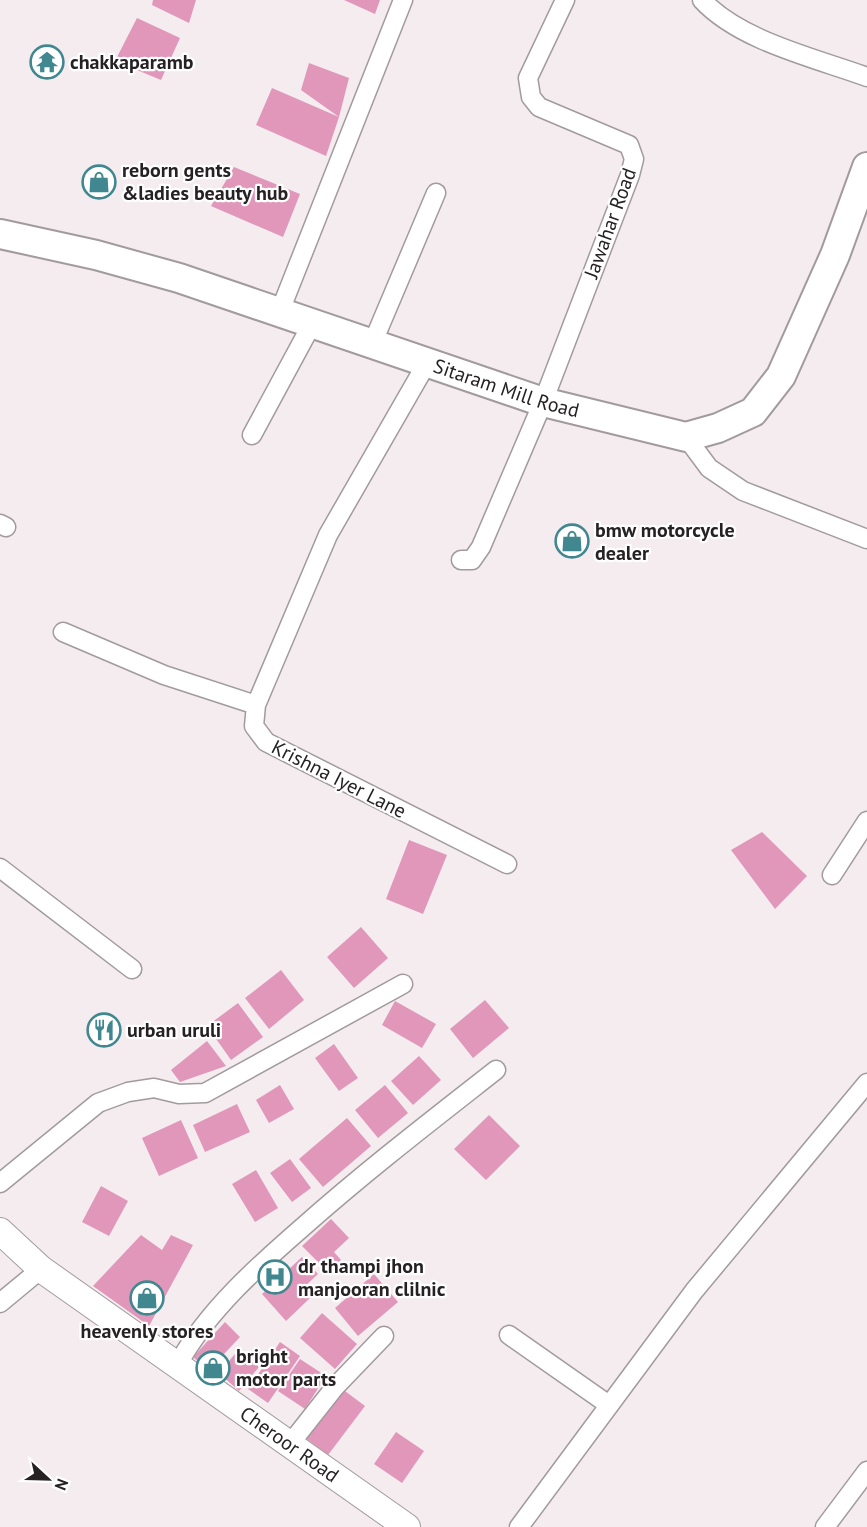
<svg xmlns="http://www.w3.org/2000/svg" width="867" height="1527" viewBox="0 0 867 1527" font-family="'PT Sans',sans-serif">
<rect width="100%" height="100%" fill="#f5ecf0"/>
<!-- building -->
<path fill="#e197ba" d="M153 0H196L189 23 152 5Z
M344 0H380L375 14Z
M137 18 180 38 161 80 115 61Z
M309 63 349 78 339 117 301 90Z
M272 88 339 117 326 156 256 125Z
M234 167 300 194 283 237 211 206Z
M762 832 807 876 775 909 731 850Z
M409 840 447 855 423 914 386 899Z
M361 927 388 958 354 988 327 957Z
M281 970 304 1000 269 1029 245 998Z
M485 1000 509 1028 473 1058 450 1029Z
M395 1001 436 1024 422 1048 382 1025Z
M238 1003 263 1037 231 1060 207 1026Z
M207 1041 226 1066 180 1082 171 1070Z
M334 1044 358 1078 339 1091 315 1058Z
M419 1056 441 1080 413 1105 391 1081Z
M280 1085 294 1109 269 1123 256 1100Z
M385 1085 408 1113 378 1138 355 1110Z
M237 1104 250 1132 205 1152 193 1125Z
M489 1115 520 1146 486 1180 454 1149Z
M347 1118 371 1146 323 1187 299 1159Z
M181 1120 198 1158 159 1176 142 1138Z
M290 1159 311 1188 292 1202 270 1173Z
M256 1170 278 1208 255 1222 232 1184Z
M101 1186 128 1201 109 1236 82 1222Z
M331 1219 349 1238 334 1252 341 1260 328 1272 302 1246Z
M141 1235 162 1250 171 1235 193 1245 149 1326 93 1286Z
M302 1257 318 1274 302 1289 311 1297 286 1321 262 1294Z
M374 1274 398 1302 358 1336 335 1308Z
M322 1313 357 1344 335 1369 300 1338Z
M225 1322 240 1337 208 1371 193 1357Z
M280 1342 300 1356 268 1403 248 1389Z
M239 1349 259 1367 239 1391 219 1373Z
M300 1359 326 1376 305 1409 278 1391Z
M341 1388 365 1406 328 1455 304 1437Z
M396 1432 424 1451 402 1483 374 1464Z"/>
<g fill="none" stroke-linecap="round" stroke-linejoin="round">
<defs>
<path id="minor" d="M702 0C740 41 815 58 867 77
M280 311 403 0
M373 342 436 193
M428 361 328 535 256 705 254 726 266 742 507 864
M252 435 313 322
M686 437 709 468 743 491 867 539
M0 524 6 527
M461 560H472L481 547 543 402 630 175 634 159 629 145 539 107 531 97 528 78 565 0
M63 632 164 675 256 705
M0 868 132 969
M832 875 867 821
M0 1183 98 1103 128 1092 154 1088 179 1094 205 1093 403 984
M0 1303 41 1269
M509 1335 609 1405
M178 1364C208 1310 258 1266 304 1226 366 1171 431 1121 496 1070
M290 1444 335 1387 384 1336
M519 1527 694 1291 867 1083
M825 1527 867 1471"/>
<g id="secondary">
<path id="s1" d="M0 1231 41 1269 407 1527"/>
</g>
<g id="primary">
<path id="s2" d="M0 234 96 255 179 278 543 402 686 437 718 428 753 412 781 376 835 255 867 167"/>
</g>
</defs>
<!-- minor casing -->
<use href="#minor" stroke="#a29a9d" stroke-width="21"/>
<!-- secondary casing -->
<use href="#secondary" stroke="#a29a9d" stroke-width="28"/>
<!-- primary casing -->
<use href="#primary" stroke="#a29a9d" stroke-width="32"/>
<!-- minor -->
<use href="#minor" stroke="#fff" stroke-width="18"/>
<!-- secondary -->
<use href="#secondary" stroke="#fff" stroke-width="26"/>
<!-- primary -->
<use href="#primary" stroke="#fff" stroke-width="28"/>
</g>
<!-- icons -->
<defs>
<symbol id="temple-ring" viewBox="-11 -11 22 22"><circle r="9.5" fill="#fff" stroke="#40878f" stroke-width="1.5"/><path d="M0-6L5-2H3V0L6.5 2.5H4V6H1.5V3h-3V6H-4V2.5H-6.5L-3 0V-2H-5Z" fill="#40878f"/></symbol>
<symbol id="shop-ring" viewBox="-11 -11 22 22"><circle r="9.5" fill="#fff" stroke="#40878f" stroke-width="1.5"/><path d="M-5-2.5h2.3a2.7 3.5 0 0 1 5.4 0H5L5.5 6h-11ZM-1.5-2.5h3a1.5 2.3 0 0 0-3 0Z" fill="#40878f"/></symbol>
<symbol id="restaurant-ring" viewBox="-11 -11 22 22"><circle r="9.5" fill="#fff" stroke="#40878f" stroke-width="1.5"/><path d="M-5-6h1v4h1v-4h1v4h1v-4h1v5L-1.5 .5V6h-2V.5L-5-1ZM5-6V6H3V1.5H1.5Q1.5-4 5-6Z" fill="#40878f"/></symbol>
<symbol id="hospital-ring" viewBox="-11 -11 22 22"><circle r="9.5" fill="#fff" stroke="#40878f" stroke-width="1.5"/><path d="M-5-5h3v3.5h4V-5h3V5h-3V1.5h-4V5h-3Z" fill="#40878f"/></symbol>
</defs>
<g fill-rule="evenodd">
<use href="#temple-ring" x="28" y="43" width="38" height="38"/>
<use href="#shop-ring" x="80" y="163" width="38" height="38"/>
<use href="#shop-ring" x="553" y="522" width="38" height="38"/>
<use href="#restaurant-ring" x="85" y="1011" width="38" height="38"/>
<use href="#hospital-ring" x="256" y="1258" width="38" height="38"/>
<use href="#shop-ring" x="128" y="1279" width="38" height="38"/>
<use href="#shop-ring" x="194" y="1349" width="38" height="38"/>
</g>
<g text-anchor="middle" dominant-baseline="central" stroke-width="4.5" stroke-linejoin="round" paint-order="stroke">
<!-- poi labels -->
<g font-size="20" font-weight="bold" fill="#262224" stroke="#fff" text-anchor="start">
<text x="70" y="62">chakkaparamb</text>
<text x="122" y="170">reborn gents<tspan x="122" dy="23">&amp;ladies beauty hub</tspan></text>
<text x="595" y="530">bmw motorcycle<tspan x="595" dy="23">dealer</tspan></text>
<text x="127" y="1030">urban uruli</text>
<text x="298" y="1266">dr thampi jhon<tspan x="298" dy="23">manjooran clilnic</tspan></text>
<text x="147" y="1331" text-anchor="middle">heavenly stores</text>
<text x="236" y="1356">bright<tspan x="236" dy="23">motor parts</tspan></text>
</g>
<!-- street labels -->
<g font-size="20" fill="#262224" stroke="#fff">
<text transform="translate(610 223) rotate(-70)">Jawahar Road</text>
<text stroke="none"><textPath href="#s2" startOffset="530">Sitaram Mill Road</textPath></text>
<text transform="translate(339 779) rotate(27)">Krishna Iyer Lane</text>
<text stroke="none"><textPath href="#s1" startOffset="360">Cheroor Road</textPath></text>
</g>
</g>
<!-- north arrow -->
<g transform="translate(48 1479) rotate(112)" stroke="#ffffff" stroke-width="4.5" paint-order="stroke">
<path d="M0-4.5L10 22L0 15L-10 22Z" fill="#262224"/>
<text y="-9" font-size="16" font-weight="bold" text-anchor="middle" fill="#262224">N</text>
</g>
</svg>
